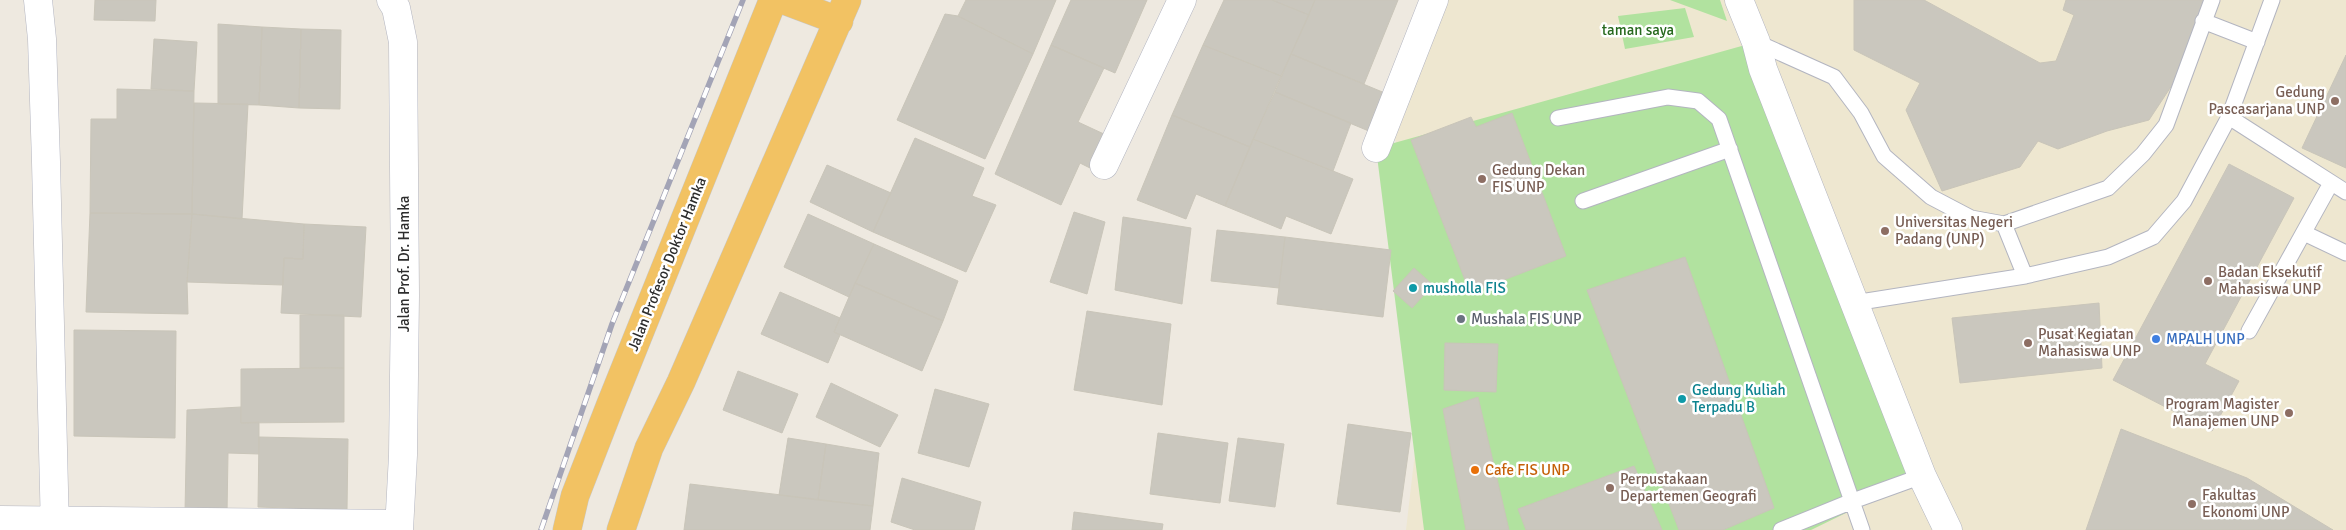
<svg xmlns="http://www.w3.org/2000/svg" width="2346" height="530" viewBox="0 0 2346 530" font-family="Signika,sans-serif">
<rect width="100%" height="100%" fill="#eee9e0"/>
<!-- education -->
<path fill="#eee7d0" d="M1448 0H2346V530H1406L1429 332 1409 185 1393 132Z"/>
<!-- green -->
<path fill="#b1e29f" d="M1670 0H1720L1727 21Z
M1685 8 1694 37 1625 49 1618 16Z
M1756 42 1922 476 1811 530H1424L1376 148Z"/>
<!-- building -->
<path fill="#cac7be" stroke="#c9c5b9" d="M95 0H156L155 21 94 20Z
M966 0H1056L1033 54 958 16Z
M1071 0H1147L1115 73 1051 45Z
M1224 0H1272L1309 15 1281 76 1203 45Z
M1272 0H1315L1309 15Z
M1315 0H1398L1364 84 1291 54Z
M1854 0H1924L2040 63 2056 61 2074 15 2063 10 2066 0H2209L2180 73 2149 120 2107 131 2058 149 2038 141 2020 167 1942 191 1906 110 1920 83 1854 50Z
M945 14 958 16 1033 54 985 159 897 120Z
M218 24 262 27 259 105 218 104Z
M262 27 301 29 299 108 259 105Z
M301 29 341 30 340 109 299 108Z
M154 39 197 42 194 91 151 89Z
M1051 45 1104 68 1078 122 1106 135 1090 168 1080 163 1061 205 995 174Z
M1203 45 1281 76 1250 147 1172 115Z
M1291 54 1392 96 1376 134 1275 92Z
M2346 55V168L2302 148Z
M117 89 194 91 192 214 90 213 91 119H117Z
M1275 92 1351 123 1333 171 1253 139Z
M194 103 248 104 242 219 192 214Z
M1512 113 1566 256 1470 293 1411 140 1471 117 1476 127Z
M1172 115 1250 147 1225 206 1196 194 1186 219 1137 200Z
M915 138 984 168 972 196 996 205 966 272 873 232Z
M1253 139 1353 179 1331 234 1286 216 1281 229 1225 206Z
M2229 164 2294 198 2205 364 2239 381 2212 431 2113 380Z
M827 165 891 193 873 232 810 202Z
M1074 212 1105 222 1087 294 1050 282Z
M90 213 192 214 187 282 188 314 86 312Z
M192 214 304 224 303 259 284 258 283 285 187 282Z
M808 214 874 244 849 297 784 267Z
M1123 217 1191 228 1182 304 1115 290Z
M304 224 366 227 361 317 281 313 284 258 303 259Z
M1217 230 1285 237 1279 288 1211 281Z
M1285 237 1391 250 1383 317 1277 304Z
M874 244 958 281 943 321 855 283Z
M1685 257 1774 508 1723 530H1679L1587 290Z
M1414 268 1433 285 1412 308 1393 291Z
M855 283 943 321 922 371 834 332Z
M780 292 840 318 834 332 840 335 828 363 761 334Z
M2099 303 2102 368 1960 383 1952 318Z
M1087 311 1171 324 1162 405 1074 390Z
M300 315H344V368H300Z
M74 330 176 331 175 438 74 436Z
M1445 343 1498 344 1496 392 1444 390Z
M344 368V422L241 423V369Z
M738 371 798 394 782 433 723 410Z
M831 383 898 415 880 447 816 417Z
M935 389 989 404 969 467 918 453Z
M1478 397 1509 530H1466L1443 409Z
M241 407V423L259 422V454L228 453 227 514 185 512 187 410Z
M1348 424 1411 433 1400 512 1337 504Z
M2121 429 2247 478 2333 530H2086Z
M1158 433 1228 443 1220 503 1150 494Z
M259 437 348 439 347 510 258 507Z
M788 438 826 444 818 500 779 495Z
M1238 438 1284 444 1275 507 1229 501Z
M826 444 879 453 873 506 818 500Z
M1634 466 1662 530H1526L1518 509Z
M902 478 981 502 974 530H915L891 522Z
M690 484 873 506 870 530H684Z
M1074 512 1163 524 1162 530H1072Z"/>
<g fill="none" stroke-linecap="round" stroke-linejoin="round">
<defs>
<path id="service" d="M2203 21 2257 42
M1756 42 1834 77 1861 113 1884 156 1931 197 1971 218 2004 224 2025 276
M2229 117 2346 192
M1558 118 1668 97 1698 101 1719 119 1862 530
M1583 201 1730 149
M2004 224 2108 188 2143 154 2166 125 2212 0
M2304 233 2346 253
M1854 303 2025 276 2108 257 2153 237 2184 201 2229 117 2272 0
M2249 331 2331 183
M1781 530 1850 502 1922 476"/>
<path id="minor" d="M38 0 42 39 46 162 55 530
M391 0 396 8 403 42 405 295 403 455 399 530
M1739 0 1756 42 1763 69 1922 476 1948 530
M1376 148 1434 0
M1104 165 1182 0
M0 520 399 524"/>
<path id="trunk" d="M783 0 839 21
M567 530 575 496 610 406 773 0
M621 530 649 448 681 382 847 0"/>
</defs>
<!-- service casing -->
<use href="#service" stroke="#b3b5c0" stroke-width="17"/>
<!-- minor casing -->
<use href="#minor" stroke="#b3b5c0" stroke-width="29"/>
<!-- trunk casing -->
<use href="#trunk" stroke="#c8c8c8" stroke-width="29"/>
<!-- service -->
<use href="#service" stroke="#fff" stroke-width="15"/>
<!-- minor -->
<use href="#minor" stroke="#fff" stroke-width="28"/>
<!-- trunk -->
<use href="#trunk" stroke="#f2c263" stroke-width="28"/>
<defs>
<path id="rail" d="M541 530 612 324 743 0"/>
</defs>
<!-- rail casing -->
<use href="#rail" stroke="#a3a4b6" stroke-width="5.5"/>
<!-- rail -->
<use href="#rail" stroke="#fff" stroke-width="4" stroke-dasharray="11" stroke-linecap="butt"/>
</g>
<!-- markers -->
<g fill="#8d6e63" stroke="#fff" stroke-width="2">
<circle cx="2335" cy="101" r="5"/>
<circle cx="1482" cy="179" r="5"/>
<circle cx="1885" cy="231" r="5"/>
<circle cx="2208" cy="281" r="5"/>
<circle cx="2028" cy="343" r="5"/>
<circle cx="2289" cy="413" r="5"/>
<circle cx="1610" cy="488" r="5"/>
<circle cx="2192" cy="504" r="5"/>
</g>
<g fill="#0f9aa8" stroke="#fff" stroke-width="2">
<circle cx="1413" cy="288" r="5"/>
<circle cx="1682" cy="399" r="5"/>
</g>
<circle fill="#6b7280" stroke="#fff" stroke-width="2" cx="1461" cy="319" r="5"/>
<circle fill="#3f7fe0" stroke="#fff" stroke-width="2" cx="2156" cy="339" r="5"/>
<circle fill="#e8710a" stroke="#fff" stroke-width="2" cx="1475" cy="470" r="5"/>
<g text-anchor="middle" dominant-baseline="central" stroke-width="5" stroke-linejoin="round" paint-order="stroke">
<!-- park labels -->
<g font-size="15" fill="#27691e" stroke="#fff">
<text x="1638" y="30">taman saya</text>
</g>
<!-- education labels -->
<g font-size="15" fill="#785e54" stroke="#fff" text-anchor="start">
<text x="2325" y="92" text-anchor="end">Gedung<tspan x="2325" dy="17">Pascasarjana UNP</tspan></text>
<text x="1492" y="170">Gedung Dekan<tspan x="1492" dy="17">FIS UNP</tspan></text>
<text x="1895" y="222">Universitas Negeri<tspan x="1895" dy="17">Padang (UNP)</tspan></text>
<text x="2218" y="272">Badan Eksekutif<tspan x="2218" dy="17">Mahasiswa UNP</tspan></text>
<text x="2038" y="334">Pusat Kegiatan<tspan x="2038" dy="17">Mahasiswa UNP</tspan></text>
<text x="2279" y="404" text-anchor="end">Program Magister<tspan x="2279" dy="17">Manajemen UNP</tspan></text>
<text x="1620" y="479">Perpustakaan<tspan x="1620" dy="17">Departemen Geografi</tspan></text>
<text x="2202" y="495">Fakultas<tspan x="2202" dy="17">Ekonomi UNP</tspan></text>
</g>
<!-- street labels -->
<g font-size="15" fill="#2d2d2d" stroke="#fff">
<text transform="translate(404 264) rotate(-90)">Jalan Prof. Dr. Hamka</text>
<text transform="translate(667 264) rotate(-68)">Jalan Profesor Doktor Hamka</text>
</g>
<!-- culture labels -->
<g font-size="15" fill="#0d838f" stroke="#fff" text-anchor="start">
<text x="1423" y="288">musholla FIS</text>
<text x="1692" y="390">Gedung Kuliah<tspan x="1692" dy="17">Terpadu B</tspan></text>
</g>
<!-- worship labels -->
<g font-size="15" fill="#5b616d" stroke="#fff" text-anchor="start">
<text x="1471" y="319">Mushala FIS UNP</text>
</g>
<!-- shop labels -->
<g font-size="15" fill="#366cbe" stroke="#fff" text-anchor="start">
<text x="2166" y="339">MPALH UNP</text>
</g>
<!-- food labels -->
<g font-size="15" fill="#c56008" stroke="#fff" text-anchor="start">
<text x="1485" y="470">Cafe FIS UNP</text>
</g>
</g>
</svg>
